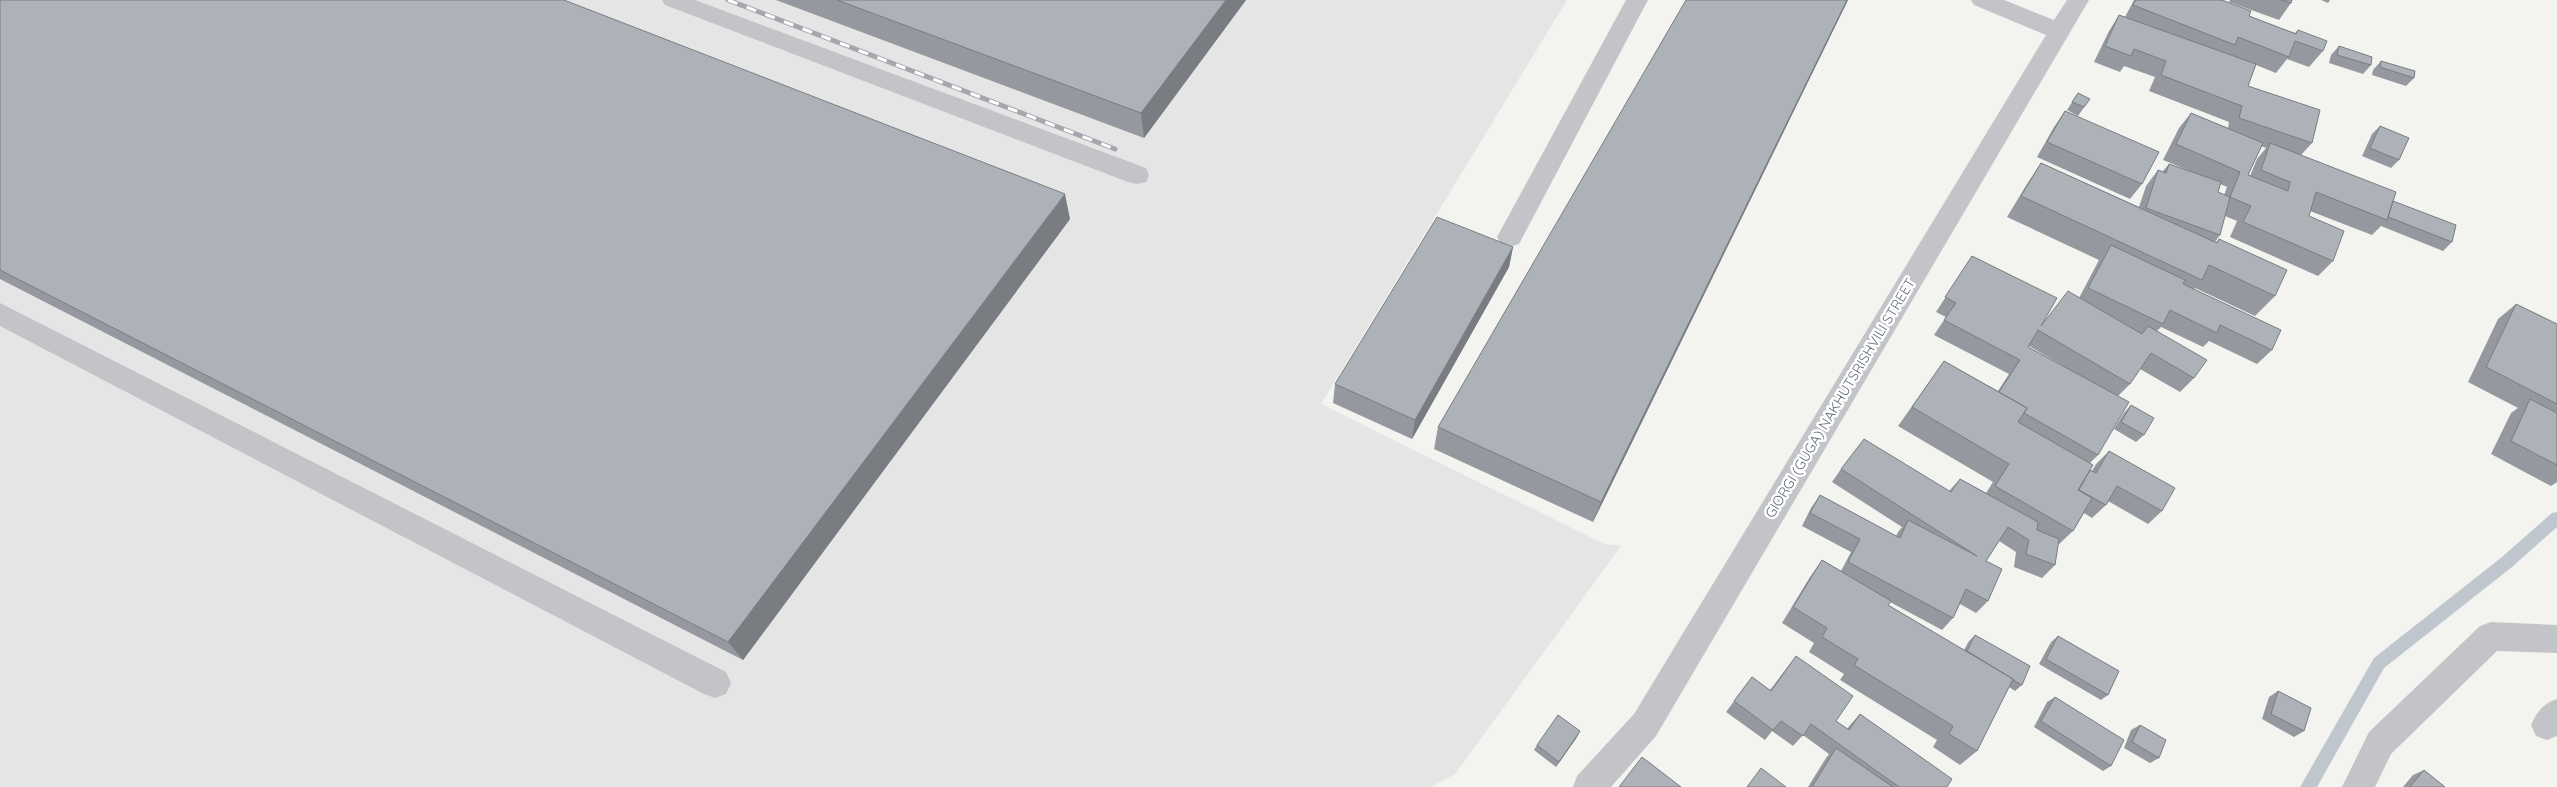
<svg xmlns="http://www.w3.org/2000/svg" width="2557" height="787" viewBox="0 0 2557 787" font-family="Quicksand,sans-serif">
<rect width="100%" height="100%" fill="#f3f4f0"/>
<!-- built -->
<path fill="#e4e5e4" d="M0 0H1567L1321 404 1604 544 1621 546 1455 774 1430 787H0Z"/>
<g fill="none" stroke-linecap="round" stroke-linejoin="round">
<!-- stream -->
<path fill="#bfc6cd" fill-rule="evenodd" d="M2557 512V527L2512 567 2384 668 2317 787H2300L2374 658 2502 557 2552 513Z"/>
<!-- minor -->
<path fill="#c2c4c8" fill-rule="evenodd" d="M662 0H695L1146 168 1149 175 1146 182 1137 184 1128 182 665 5Z
M1626 0H1648L1519 244 1510 247 1501 244 1497 237Z
M1971 0H2004L2054 20 2067 0H2089L1656 736 1611 787H1573L1577 776 1634 714 2046 35 1974 5Z
M0 303 726 672 731 683 726 694 715 698 704 694 0 326Z
M2491 622 2557 625V653L2497 651 2391 754 2375 787H2342L2369 732 2480 626Z
M2557 699V736L2547 740 2536 736 2531 725C2537 711 2543 704 2557 699Z"/>
<defs>
<path id="rail" d="M728 0 1115 149"/>
</defs>
<!-- rail casing -->
<use href="#rail" stroke="#a4a7ae" stroke-width="5"/>
<!-- rail -->
<use href="#rail" stroke="#fff" stroke-width="3" stroke-dasharray="10" stroke-linecap="butt"/>
</g>
<!-- wall -->
<path fill="#95999f" fill-rule="evenodd" d="M0 0 1070 219 743 660 0 279Z
M776 0H1246L1144 138Z
M1848 0 1593 522 1434 449 1438 427Z
M2134 0H2222L2249 16 2295 33 2298 30 2323 51 2309 67 2287 59 2276 73 2256 65 2248 86 2312 143 2301 155 2393 201 2452 242 2443 251 2381 226 2372 235 2310 211 2309 216 2333 261 2318 276 2230 237 2237 221 2225 216 2220 235 2215 242H2216L2219 239 2275 296 2255 316 2195 288 2194 289 2272 350 2257 364 2209 341 2203 347 2161 327 2157 331 2194 378 2180 392 2140 369 2130 384 2118 396 2098 455 2090 463V470L2092 471 2096 464 2109 451 2162 511 2148 524 2108 501 2106 505 2092 518 2084 513 2073 531 2058 545 2055 565 2042 578 2014 567 2016 552 1999 541 1986 561 1988 601 1976 613 1960 604 1953 618 1942 630 1890 602 1888 605 1964 650 1969 641 1975 635 2022 685 2015 691 2009 687 1977 751 1960 765 1933 747 1937 740 1840 680 1844 674 1809 652 1814 643 1782 623 1810 577 1822 560 1841 571 1851 552 1802 526 1811 508 1820 495 1896 536 1898 532 1902 527 1832 482 1841 469 1949 491 1960 479 1986 493 1993 482 1898 426 1944 361 1998 391 2009 374 1934 335 1946 317 1936 312 1972 256 2042 325 2079 298 2099 260 2007 217 2027 184 2041 163 2139 207 2146 186 2158 170 2162 172 2169 164 2190 171 2163 160 2179 128 2191 113 2228 128 2229 122 2149 91 2155 77 2124 66 2120 72 2094 62 2109 31 2119 15 2125 17ZM2261 146 2266 148 2257 159 2250 176 2248 175ZM2220 184 2227 187 2224 195 2218 192ZM2029 346 2067 368 2028 347Z
M2230 0H2292L2291 3 2279 20 2229 2Z
M2321 0H2330L2328 3Z
M2339 46 2371 65 2363 74 2329 63 2331 55Z
M2381 61 2414 78 2406 86 2372 75 2373 70Z
M2078 93 2090 99 2078 116 2067 110Z
M2065 111 2142 184 2130 199 2037 157 2054 127Z
M2380 126 2399 160 2391 168 2362 156 2372 134Z
M1513 247 1509 267 1412 439 1333 403 1335 384Z
M2516 304 2557 324V482L2551 486 2491 454 2511 413 2518 408 2468 382 2498 319Z
M2131 405 2144 435 2136 442 2114 429 2124 413Z
M2058 636 2108 695 2101 700 2039 664 2051 642Z
M1796 656 1836 721 1847 729 1850 725 1860 714 1947 787H1808L1826 758 1829 754 1803 735 1793 746 1772 731 1765 740 1726 712 1752 677 1770 690Z
M2278 691 2304 731 2294 737 2262 719 2269 697Z
M2055 697 2111 766 2103 771 2034 727 2047 702Z
M2140 725 2159 758 2150 763 2124 748 2131 730Z
M1577 737 1556 767 1534 750 1537 745Z
M2424 770 2445 787H2403L2413 775Z"/>
<!-- shaded-wall -->
<path fill="#797d82" d="M1226 0H1246L1144 138 1141 113Z
M1847 0H1848L1593 522 1601 502Z
M1065 194 1070 219 743 660 728 642Z
M1513 247 1509 267 1412 439 1415 420Z
M1580 731 1577 737 1556 767 1559 762Z"/>
<!-- building -->
<path fill="#adb2b9" stroke="#797d82" d="M0 0H564L1065 194 728 642 0 270Z
M837 0H1226L1141 113Z
M1686 0H1847L1601 502 1438 427Z
M2136 0H2222L2251 11 2249 16 2296 34 2298 30 2327 41 2323 51 2295 41 2289 57 2238 37 2235 45 2133 5Z
M2281 0H2292L2291 3Z
M2119 15 2256 64 2248 86 2320 110 2312 143 2239 118 2242 106 2161 75 2166 61 2134 49 2131 56 2105 46Z
M2339 46 2372 57 2371 65 2337 55Z
M2381 61 2415 71 2414 78 2380 67Z
M2078 93 2090 99 2084 107 2072 102Z
M2065 111 2159 152 2142 184 2047 142Z
M2191 113 2263 143 2248 175 2288 191 2290 182 2261 170 2270 143 2396 192 2387 220 2316 192 2309 216 2344 231 2333 261 2243 222 2251 206 2230 197 2240 172 2176 144Z
M2380 126 2409 138 2399 160 2370 148Z
M2041 163 2217 243 2219 239 2287 270 2275 296 2209 265 2202 280 2021 196Z
M2169 164 2221 182 2218 192 2230 197 2220 235 2146 208 2158 170 2166 173Z
M2393 201 2456 225 2452 242 2388 217Z
M1437 217 1513 247 1415 420 1335 384Z
M2111 245 2185 280 2183 284 2281 330 2272 350 2220 325 2217 333 2170 310 2163 324 2088 288Z
M1972 256 2057 298 2041 326 2068 291 2142 334 2148 326 2207 360 2194 378 2151 353 2130 384 2038 330 2028 347 2129 402 2098 455 2024 413 2027 408 1999 392 2020 360 1944 320 1956 303 1945 297Z
M2516 304 2557 324V404L2486 367Z
M1944 361 2027 408 2018 422 2093 465 2078 490 2092 498 2073 531 1995 486 2009 464 1912 407Z
M2530 399 2557 413V465L2511 441Z
M2131 405 2154 418 2144 435 2121 422Z
M1864 439 1951 492 1960 479 2038 522 2037 530 2059 539 2055 565 2026 554 2029 540 2008 527 1986 561 2002 569 1988 601 1966 589 1953 618 1848 562 1860 539 1810 513 1820 495 1900 538 1908 520 1977 556 1841 469Z
M2109 451 2175 488 2162 511 2117 486 2106 505 2079 490 2090 470 2096 473Z
M1822 560 1891 601 1888 605 2013 679 1977 751 1949 734 1953 726 1854 665 1858 659 1822 637 1827 628 1793 607Z
M1975 635 2030 666 2022 685 2013 680V679L1967 651Z
M2058 636 2119 671 2108 695 2046 659Z
M1796 656 1853 696 1836 721 1849 730 1860 714 1952 779 1947 787H1899L1811 724 1803 736 1781 721 1773 730 1734 701 1752 677 1771 691Z
M2278 691 2311 708 2304 731 2271 714Z
M2055 697 2124 740 2111 766 2041 721Z
M1558 715 1580 731 1559 762 1537 745Z
M2140 725 2166 740 2159 758 2132 742Z
M1836 748 1893 787H1812Z
M1642 757 1681 787H1619Z
M1761 768 1786 787H1747Z
M2424 770 2445 787H2410Z"/>
<g text-anchor="middle" dominant-baseline="central" stroke-width="5" stroke-linejoin="round" paint-order="stroke">
<!-- street labels -->
<g font-size="14" fill="#646e81" stroke="#fff">
<text transform="translate(1840 398) rotate(-59)">GIORGI (GUGA) NAKHUTSRISHVILI STREET</text>
</g>
</g>
</svg>
